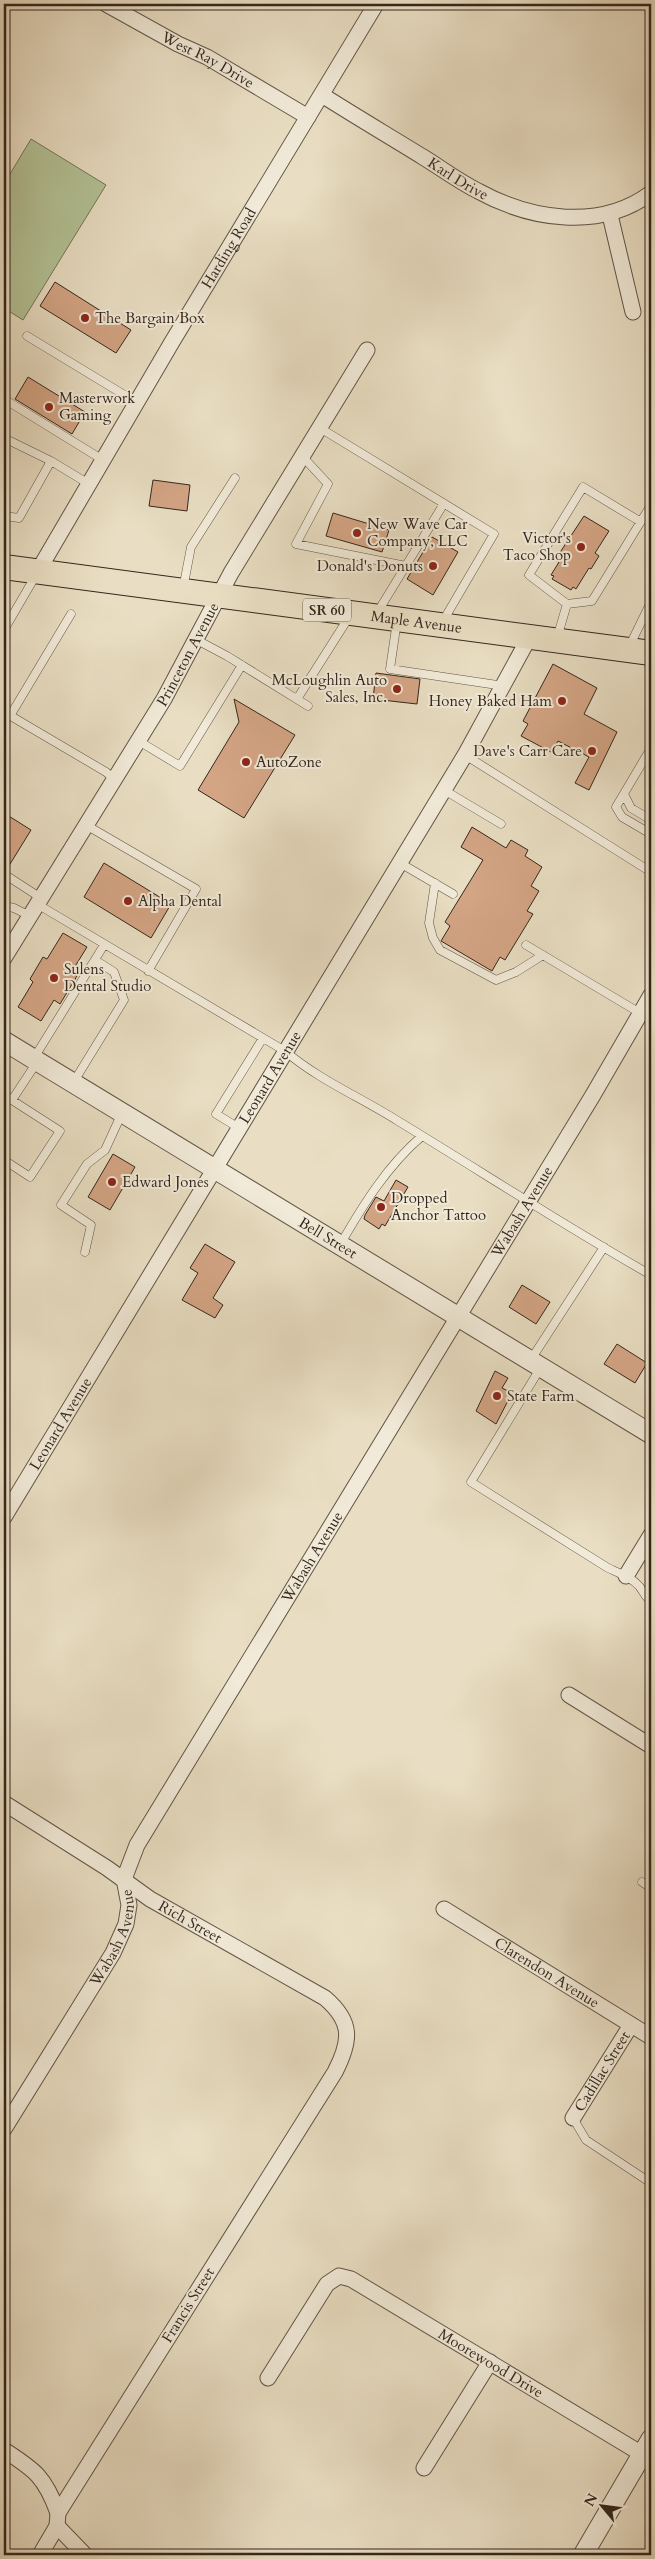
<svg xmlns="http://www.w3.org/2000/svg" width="655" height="2559" viewBox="0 0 655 2559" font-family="Cardo,serif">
<rect width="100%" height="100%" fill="#e9dec3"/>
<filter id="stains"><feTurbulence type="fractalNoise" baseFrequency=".004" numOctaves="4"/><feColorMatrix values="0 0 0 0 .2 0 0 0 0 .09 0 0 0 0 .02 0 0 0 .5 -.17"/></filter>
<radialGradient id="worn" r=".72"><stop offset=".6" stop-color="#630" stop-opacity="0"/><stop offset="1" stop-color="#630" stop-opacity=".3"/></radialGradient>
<!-- green -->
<path fill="#b3c296" stroke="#74745a" d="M31 139 106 185 23 320 4 308V184Z"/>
<!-- building -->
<path fill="#d4a585" stroke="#34271d" d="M55 282 131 330 116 353 40 306Z
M28 377 85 412 72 434 15 399Z
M153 480 190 485 187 511 149 506Z
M333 513 389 530 382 552 326 536Z
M584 516 609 531 595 553 599 556 591 569 589 568 576 589 573 587 571 590 552 579 554 576 551 575 559 562 555 560Z
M432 537 458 552 433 595 407 579Z
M553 664 597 688 584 714 617 732 589 790 575 783 589 757 558 741 551 752 521 736 528 724 523 721Z
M376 673 420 679 417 704 373 699Z
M234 699 295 735 244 818 198 790 239 722Z
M4 813 31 830 7 869 4 868Z
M472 827 506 848 511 840 528 850 525 856 542 867 531 886 539 891 527 911 533 914 505 960 500 957 492 971 441 941 450 926 445 922 483 860 461 847Z
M104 863 171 904 151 938 84 897Z
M63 933 87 947 71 973 77 976 60 1004 54 1000 41 1021 18 1007 33 982 30 979 43 957 47 959Z
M113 1154 135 1167 110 1210 88 1197Z
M396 1180 408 1187 385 1226 382 1224 379 1229 364 1219 365 1215 376 1197 384 1201Z
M205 1244 235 1262 213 1298 223 1305 215 1318 182 1300 198 1273 190 1268Z
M522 1285 550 1302 536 1324 509 1307Z
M617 1344 647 1363 635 1383 604 1364Z
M495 1371 508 1378 502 1388 512 1393 496 1424 476 1411Z"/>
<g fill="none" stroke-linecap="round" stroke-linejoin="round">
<defs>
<path id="service" d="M27 336 136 402
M4 399 103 460
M320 428 494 534 443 621
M4 438 51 461
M303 457 328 484 296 544 406 566
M4 516 19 518 51 461 89 484
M183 589 191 547 235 478
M567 604 529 575 583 487 641 522
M377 613 443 505
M397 621 390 669 504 686
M4 630 36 575
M557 638 567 604 592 601 651 505
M197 640 227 656 308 706
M629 647 651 602
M297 699 349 617
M4 712 106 772 114 779
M10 716 71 614
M137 740 180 766 242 665
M651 748 616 807 622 817 651 834
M465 755 651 872
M444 790 501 824
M624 794 631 808 651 820
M86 825 196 889 148 971
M400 863 453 894
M4 874 41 898
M435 883 429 923 433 938 440 950 496 980 516 972 543 955
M37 904 285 1051C319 1080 360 1097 398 1121 482 1172 565 1226 651 1275
M4 906 14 908 30 916
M526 945 640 1013
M34 1058 104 945
M73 1083 124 1000 114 972 95 960
M4 1095 60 1131 30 1177 4 1160
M12 1100 37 1062
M239 1128 216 1114 263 1038
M340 1245C363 1205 387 1166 422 1136
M85 1252 91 1225 61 1205 87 1164 105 1150 122 1113
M530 1361 604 1247
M541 1367 471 1482 608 1568C619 1573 631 1577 639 1586 644 1592 645 1597 651 1601
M642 1882 651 1888
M573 2118 586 2140 651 2183"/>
<g id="minor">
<path id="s1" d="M106 4 178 44 207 57 308 117"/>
<path id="s2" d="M322 95C355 116 389 136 423 157 441 168 458 181 478 191 531 220 600 231 651 193"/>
<path d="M610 215 633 312"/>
<path id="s3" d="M38 571 172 342 376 4"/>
<path id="s4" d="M4 958 164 699 231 573 367 350"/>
<path id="s5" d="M4 1517 465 755 530 636"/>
<path d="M626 1576 651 1535"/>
<path d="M569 1695 651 1746"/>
<path id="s6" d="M4 1803 107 1868 150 1899 325 1998C353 2022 351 2041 335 2072L58 2513 57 2526 40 2555"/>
<path id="s7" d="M444 1909 651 2037"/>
<path id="s8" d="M573 2118 631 2025"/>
<path id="s9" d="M4 2129 113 1953 126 1924 129 1905 124 1879 137 1845 593 1095 651 995"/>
<path id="s10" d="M268 2378 327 2284 339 2276 351 2279 642 2454"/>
<path d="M4 2450C35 2470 45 2477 58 2513"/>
<path d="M424 2468 490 2362"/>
<path d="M57 2526 85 2555"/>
</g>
<g id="tertiary">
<path id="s11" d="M4 1041 651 1434"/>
<path d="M583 2555 651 2439"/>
</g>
<g id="primary">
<path id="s12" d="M4 567 651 653"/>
</g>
</defs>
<!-- service casing -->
<use href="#service" stroke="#615546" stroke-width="9"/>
<!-- minor casing -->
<use href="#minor" stroke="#615546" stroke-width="17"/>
<!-- tertiary casing -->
<use href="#tertiary" stroke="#615546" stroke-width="21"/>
<!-- primary casing -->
<use href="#primary" stroke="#34271d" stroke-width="26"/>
<!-- service -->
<use href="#service" stroke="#f1ead8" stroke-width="8"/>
<!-- minor -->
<use href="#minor" stroke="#f1ead8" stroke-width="15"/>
<!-- tertiary -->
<use href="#tertiary" stroke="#f1ead8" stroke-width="19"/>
<!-- primary -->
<use href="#primary" stroke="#e9dec3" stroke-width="24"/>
</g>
<!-- markers -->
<g fill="#8f2418" stroke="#f1ead8" stroke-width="2">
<circle cx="85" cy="318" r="5"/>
<circle cx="49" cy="407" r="5"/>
<circle cx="357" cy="533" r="5"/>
<circle cx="581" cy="547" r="5"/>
<circle cx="433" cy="566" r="5"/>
<circle cx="397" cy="689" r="5"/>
<circle cx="562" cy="701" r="5"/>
<circle cx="592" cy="751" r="5"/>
<circle cx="246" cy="762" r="5"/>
<circle cx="128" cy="901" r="5"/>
<circle cx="54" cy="978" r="5"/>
<circle cx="112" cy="1182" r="5"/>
<circle cx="381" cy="1207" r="5"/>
<circle cx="497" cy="1396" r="5"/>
</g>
<g text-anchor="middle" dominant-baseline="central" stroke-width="4" stroke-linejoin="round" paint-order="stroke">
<!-- shield labels -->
<rect fill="#f1ead8" stroke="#6d6255" stroke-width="1" x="303" y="598.5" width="48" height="23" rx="4"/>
<g font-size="14" font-weight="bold" fill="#34271d">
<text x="327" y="610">SR 60</text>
</g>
<!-- street labels -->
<g font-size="15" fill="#34271d" stroke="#f1ead8">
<text stroke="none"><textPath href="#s1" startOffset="116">West Ray Drive</textPath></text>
<text stroke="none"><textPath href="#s2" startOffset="160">Karl Drive</textPath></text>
<text stroke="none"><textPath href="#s3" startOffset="375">Harding Road</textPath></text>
<text stroke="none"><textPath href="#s12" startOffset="416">Maple Avenue</textPath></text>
<text stroke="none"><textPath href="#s4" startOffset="355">Princeton Avenue</textPath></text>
<text stroke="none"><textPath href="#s5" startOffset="514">Leonard Avenue</textPath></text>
<text stroke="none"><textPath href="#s9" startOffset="1062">Wabash Avenue</textPath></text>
<text stroke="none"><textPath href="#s11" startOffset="379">Bell Street</textPath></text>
<text stroke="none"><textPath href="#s5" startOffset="109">Leonard Avenue</textPath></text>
<text stroke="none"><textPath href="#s9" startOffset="658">Wabash Avenue</textPath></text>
<text stroke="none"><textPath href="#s6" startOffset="221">Rich Street</textPath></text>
<text stroke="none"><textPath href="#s9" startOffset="222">Wabash Avenue</textPath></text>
<text stroke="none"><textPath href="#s7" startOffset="121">Clarendon Avenue</textPath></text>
<text stroke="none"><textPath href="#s8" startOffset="55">Cadillac Street</textPath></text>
<text transform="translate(188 2305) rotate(-58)">Francis Street</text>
<text stroke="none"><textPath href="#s10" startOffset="301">Moorewood Drive</textPath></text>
</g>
<!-- poi labels -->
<g font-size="15" fill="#34271d" stroke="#f1ead8" text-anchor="start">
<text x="95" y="318">The Bargain Box</text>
<text x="59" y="398">Masterwork<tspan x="59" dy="17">Gaming</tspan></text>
<text x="367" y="524">New Wave Car<tspan x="367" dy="17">Company, LLC</tspan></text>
<text x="571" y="538" text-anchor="end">Victor's<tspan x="571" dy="17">Taco Shop</tspan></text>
<text x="423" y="566" text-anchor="end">Donald's Donuts</text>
<text x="387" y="680" text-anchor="end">McLoughlin Auto<tspan x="387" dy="17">Sales, Inc.</tspan></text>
<text x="552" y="701" text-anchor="end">Honey Baked Ham</text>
<text x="582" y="751" text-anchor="end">Dave's Carr Care</text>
<text x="256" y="762">AutoZone</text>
<text x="138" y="901">Alpha Dental</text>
<text x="64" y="969">Sulens<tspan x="64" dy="17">Dental Studio</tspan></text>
<text x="122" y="1182">Edward Jones</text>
<text x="391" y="1198">Dropped<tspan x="391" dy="17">Anchor Tattoo</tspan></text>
<text x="507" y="1396">State Farm</text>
</g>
</g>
<!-- margin -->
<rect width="655" height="2559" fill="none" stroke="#e9dec3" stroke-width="20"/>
<rect x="5" y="5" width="645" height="2549" fill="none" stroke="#34271d" stroke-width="2.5"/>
<rect x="10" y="10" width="635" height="2539" fill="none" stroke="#34271d"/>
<!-- north arrow -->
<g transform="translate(602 2506) rotate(299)" stroke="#f1ead8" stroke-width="4" paint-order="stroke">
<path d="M0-4L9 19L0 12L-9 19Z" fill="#34271d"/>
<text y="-8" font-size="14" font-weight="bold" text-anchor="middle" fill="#34271d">N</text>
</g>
<rect width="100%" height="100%" filter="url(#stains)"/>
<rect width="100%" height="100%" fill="url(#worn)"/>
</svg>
